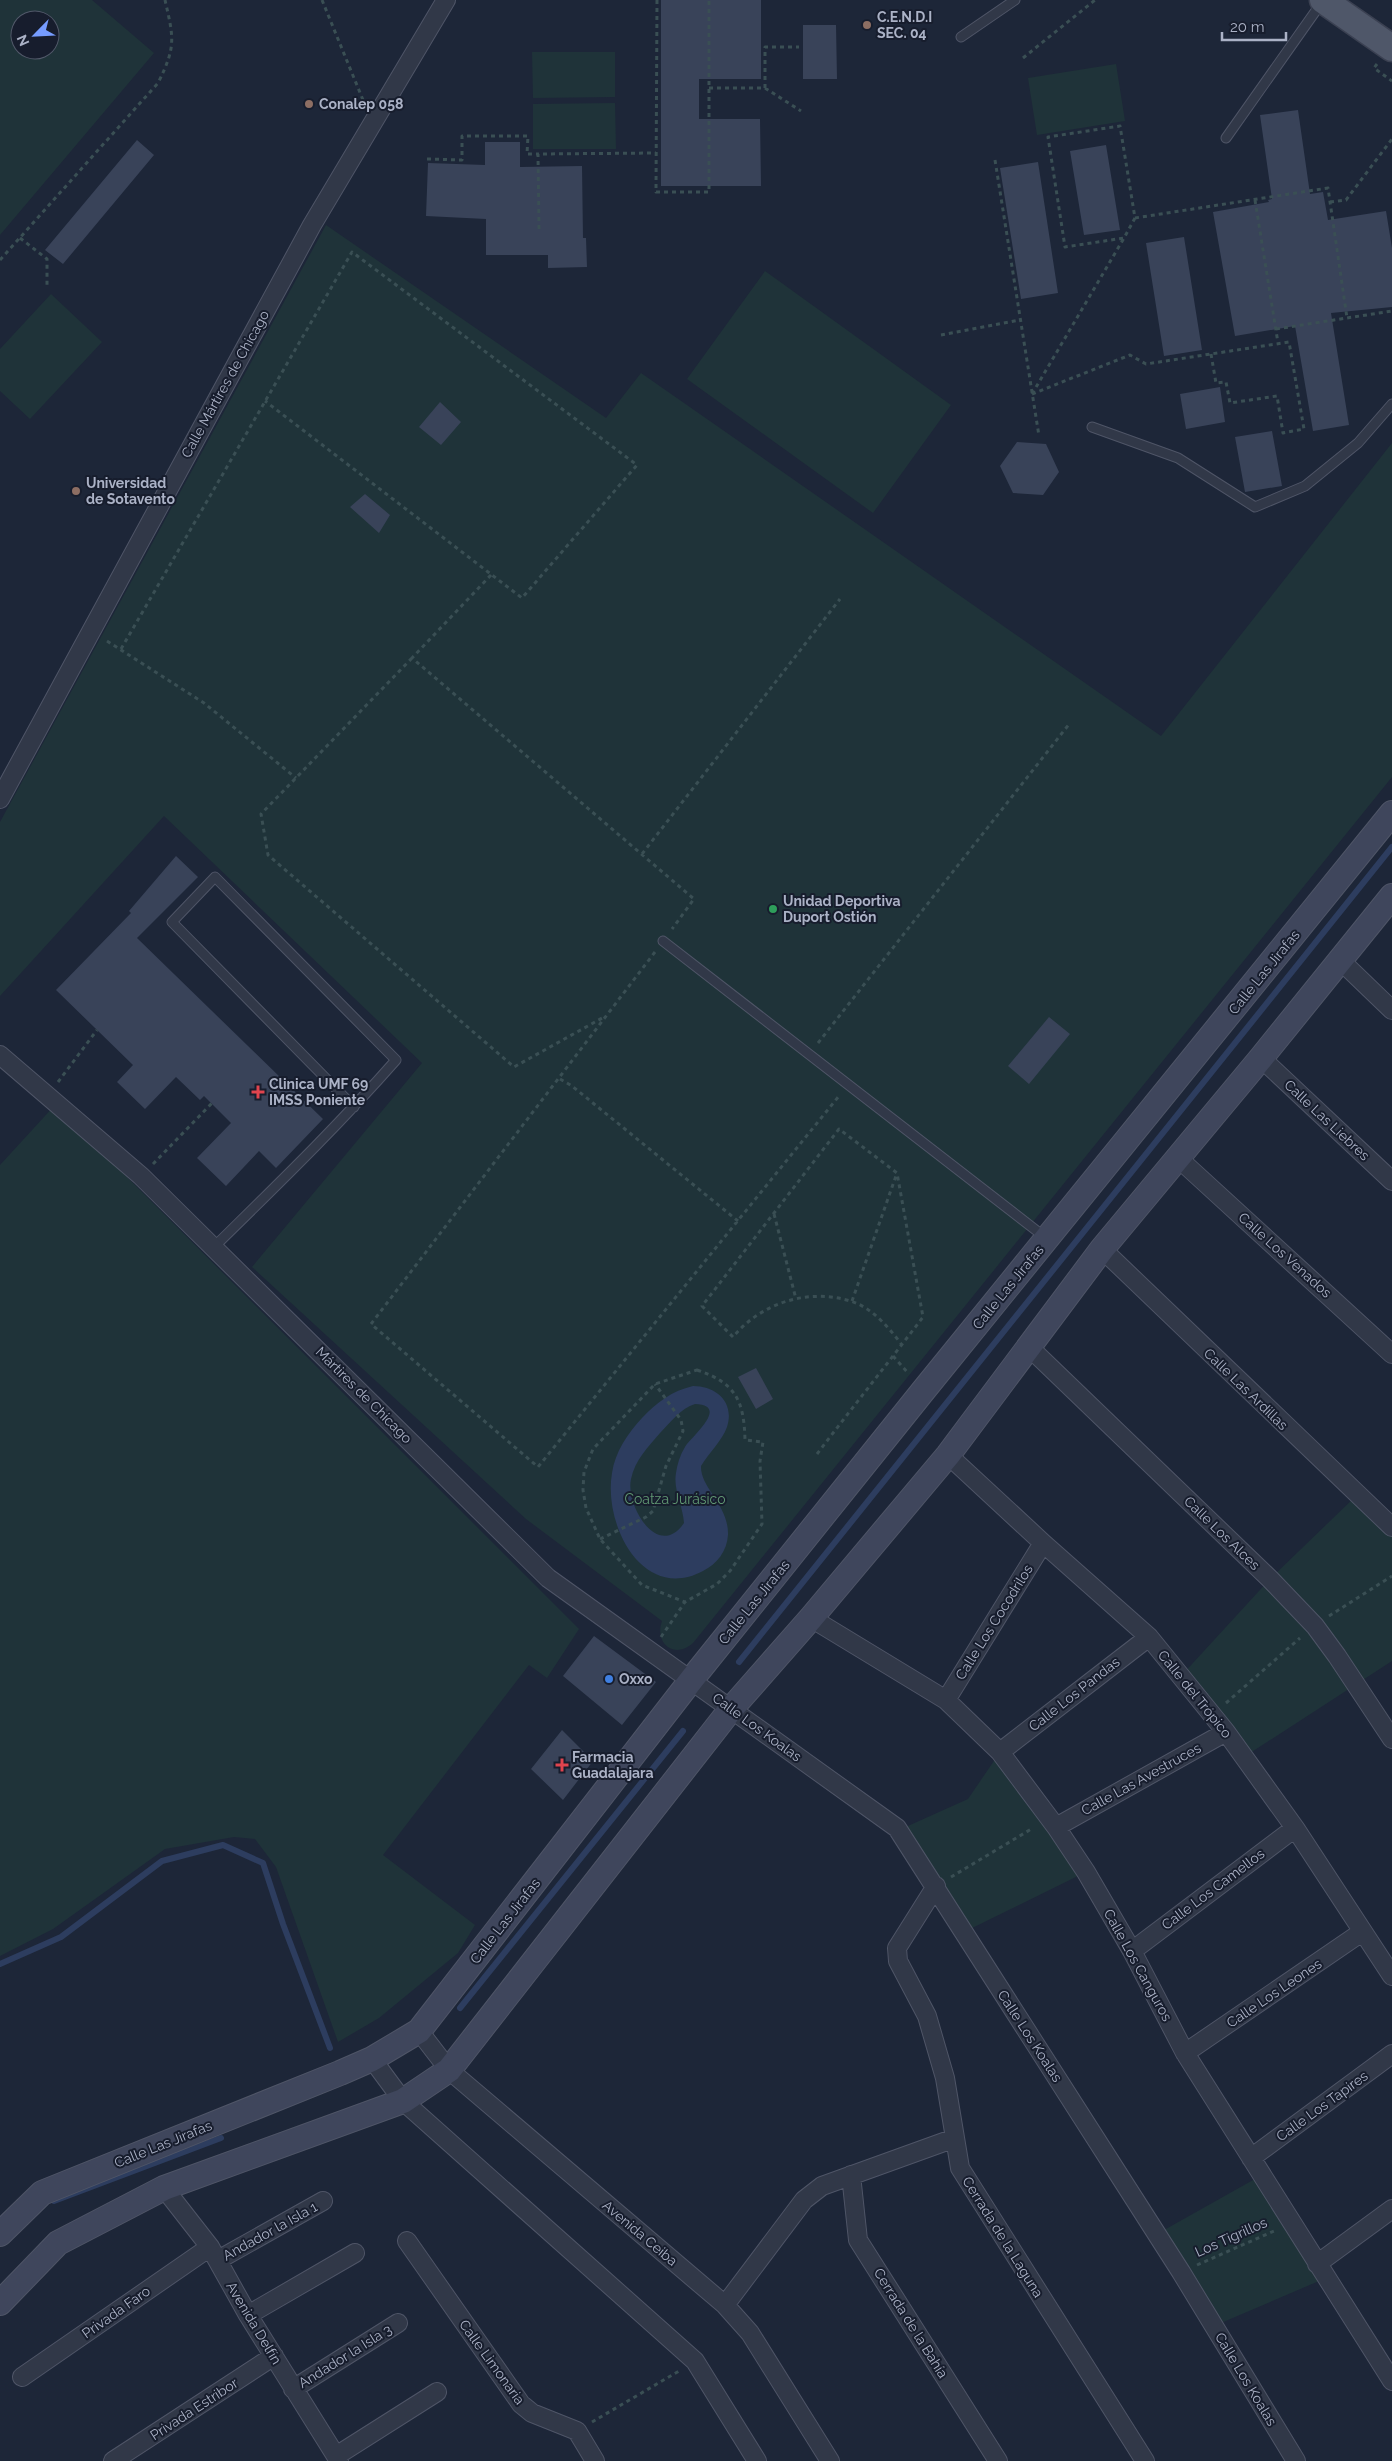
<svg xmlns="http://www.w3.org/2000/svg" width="1392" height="2461" viewBox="0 0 1392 2461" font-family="Raleway,sans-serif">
<rect width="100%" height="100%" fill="#1d2638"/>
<!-- green -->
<path fill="#1f3339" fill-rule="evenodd" d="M0 0H92L154 53 0 235ZM20 20H50V50H20Z
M532 52H615V97L533 98Z
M1116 64 1125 121 1037 135 1028 78Z
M615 103 616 149H533V104Z
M326 225 606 418 641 373 1161 736 1392 443V777L693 1643C674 1660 654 1643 662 1621L526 1519 252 1267 422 1063 164 816 0 996V822Z
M765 271 951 405 873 513 687 379Z
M51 294 102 342 30 419 0 391V349Z
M55 1105 579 1629 547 1678 529 1665 383 1855 475 1925 458 1953 379 2018 338 2042 276 1867 255 1839 234 1837 165 1849 53 1929 0 1956V1165Z
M1357 1495 1384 1520 1392 1512V1661L1244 1757 1181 1676 1270 1579Z
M1000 1752 1086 1872 964 1932 899 1830 968 1799Z
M1262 2175 1326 2278 1214 2326 1157 2234Z"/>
<!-- water -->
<path fill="#2d3d5f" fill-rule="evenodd" d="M693 1386C716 1386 735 1402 727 1427 722 1441 708 1454 701 1466 700 1488 729 1505 728 1535 727 1551 717 1564 703 1571 643 1603 603 1525 612 1473 615 1452 628 1433 642 1418 657 1402 672 1391 693 1386ZM695 1404C731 1405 690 1438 685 1447 680 1455 677 1465 676 1473 673 1490 683 1506 684 1523 658 1561 625 1505 631 1479 635 1460 648 1447 660 1433 670 1423 681 1408 695 1404Z"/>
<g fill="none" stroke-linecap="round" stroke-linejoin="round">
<!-- stream -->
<path stroke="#2d3d5f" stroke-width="6" d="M739 1662 1392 847
M0 1964 61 1937 162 1861 223 1845 263 1863 283 1924 330 2048
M460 2008 683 1731
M54 2201 221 2138"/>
</g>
<!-- building -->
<path fill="#394359" d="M661 0H761V79H699V119H760L761 186H661Z
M803 25H836L837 79H803Z
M1298 110 1310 194 1323 192 1328 220 1386 211 1392 248V307L1331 313 1349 425 1313 431 1295 326 1235 336 1213 212 1269 202 1268 200 1272 199 1260 115Z
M137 140 154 155 63 264 45 250Z
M485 142H520V167L582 166 583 238H586L587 267 548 268V255H486V219L426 216 428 163 485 165Z
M1106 145 1120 230 1084 235 1070 151Z
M1038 162 1058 293 1021 299 1000 168Z
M1184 237 1202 350 1164 356 1146 243Z
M1220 387 1225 422 1186 429 1180 394Z
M440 402 461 422 441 445 419 427Z
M1272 431 1282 486 1245 492 1235 437Z
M1017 442 1046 444 1059 472 1043 495 1013 493 1000 466Z
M365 494 390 515 379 533 350 507Z
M176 856 198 877 137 938 323 1119 276 1168 259 1151 226 1186 197 1158 231 1123 204 1096 200 1100 176 1077 145 1109 117 1082 133 1065 56 990 131 913 129 911Z
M1049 1017 1070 1034 1029 1084 1008 1066Z
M756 1368 773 1399 756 1409 738 1377Z
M594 1636 656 1682 622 1725 563 1676Z
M562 1730 593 1761 563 1800 531 1769Z"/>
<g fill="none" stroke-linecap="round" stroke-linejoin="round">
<defs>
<path id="lane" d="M961 37 1015 0
M1226 138 1322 2
M1092 427 1178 458 1255 507 1305 486 1358 443 1392 404
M663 941 1046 1238
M215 1246C277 1185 338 1126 396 1060L215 877 172 922 354 1107"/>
<path id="street" d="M0 799 312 225 446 0
M1340 960 1392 1010
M0 1055 141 1176 548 1578 897 1828 1181 2272 1296 2461
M1261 1058 1392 1181
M1177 1157 1392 1354
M1102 1249 1392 1527
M1029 1347 1270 1579 1315 1626 1337 1656 1392 1739
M948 1455 1043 1543 1149 1637 1226 1732 1295 1828 1392 1976
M811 1618 946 1700 1000 1752 1056 1827 1086 1872 1132 1951 1185 2053 1392 2381
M946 1700 1043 1543
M1000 1752 1149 1637
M1056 1827 1226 1732
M936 1886 897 1948 898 1961 927 2016 945 2078 960 2168 1145 2461
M1132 1951 1295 1828
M419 2031 449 2070 725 2305 750 2333 830 2461
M1185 2053 1362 1932
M372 2059 403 2101 695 2361 757 2461
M1251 2158 1392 2054
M851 2175 858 2240 998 2461
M164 2188 210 2247 248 2315 339 2461
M407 2241 521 2404 532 2413 577 2431 595 2461
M218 2260 323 2201
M1317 2264 1392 2209
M725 2305 804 2200 822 2186 955 2138
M248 2315 355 2253
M22 2377 210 2247
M293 2389 398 2323
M336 2456 437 2392
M113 2461 274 2356"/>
<path id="secondary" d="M0 2234 42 2193 340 2073 372 2059 419 2031 692 1679 923 1391 1392 813
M0 2303 58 2243 164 2188 403 2101 449 2070 731 1709 811 1618 948 1455 1102 1249 1261 1058 1392 896"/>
<path id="primary" d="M1323 0 1392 48"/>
</defs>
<!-- lane casing -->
<use href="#lane" stroke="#4f5567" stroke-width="11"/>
<!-- street casing -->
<use href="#street" stroke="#4f5567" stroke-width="20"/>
<!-- secondary casing -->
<use href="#secondary" stroke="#4f5567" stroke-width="26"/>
<!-- primary casing -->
<use href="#primary" stroke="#3b4152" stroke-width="29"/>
<!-- path -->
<path stroke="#3a4f54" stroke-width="3" stroke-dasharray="4 4" stroke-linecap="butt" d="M322 0 363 100
M657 0 656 192H709V0
M1023 58 1095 0
M1377 64 1374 68 1392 81
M709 88H765L801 111
M765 88V47H799
M427 159 462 160V136H528L527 154H538
M995 160 1039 436
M1255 200 1278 343
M1330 202 1346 200 1392 139
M1135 218 1328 188 1347 318
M539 229 538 154 656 153
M20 238 47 259V287
M0 260 158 83C176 47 174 39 165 0
M1276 329 1392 311
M941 335 1020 320
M1032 394 1124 238 1135 218 1120 126 1048 137 1065 247 1124 238
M1032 394 1130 355 1146 364 1289 342 1304 429 1283 433 1277 396 1230 403 1226 382 1216 383 1211 354
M491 575 412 658 694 899 672 929
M107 641 204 703 296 778
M121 649 352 252 637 465 522 598 265 401
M412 658 261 814 268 855 514 1067 604 1017
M642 854 840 599
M655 952 371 1324 538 1467 839 1096
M818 1043 1070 723
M560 1079 572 1086 738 1221
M58 1082 97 1030
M153 1164 214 1101
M774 1214 796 1299
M852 1301 897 1173
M893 1356 909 1374
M697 1370C736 1383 744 1401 745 1440L763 1442 760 1461 762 1524 730 1571 717 1584 685 1602 642 1585 600 1539 586 1508 583 1490 584 1472 593 1449 655 1384Z
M817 1454C852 1408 888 1363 923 1317L897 1173 839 1129 702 1306 733 1337C761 1303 808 1288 850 1301 872 1307 889 1328 902 1345
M600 1539 646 1517 653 1511 666 1466 683 1431 681 1420 655 1384
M1329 1616 1392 1576
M661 1637 685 1602
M1226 1703 1300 1638
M951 1877 1033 1828
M1197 2265 1274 2231
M592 2422 679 2371"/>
<!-- lane -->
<use href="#lane" stroke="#313848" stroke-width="9"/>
<!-- street -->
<use href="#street" stroke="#313848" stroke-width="18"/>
<!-- secondary -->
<use href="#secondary" stroke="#3f465c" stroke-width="24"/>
<!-- primary -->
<use href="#primary" stroke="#4f5769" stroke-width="26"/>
</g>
<!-- markers -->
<g fill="#8d6e63" stroke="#171d2d" stroke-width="2">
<circle cx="867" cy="25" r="5"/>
<circle cx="309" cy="104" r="5"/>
<circle cx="76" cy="491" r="5"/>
</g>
<circle fill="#2e9e5b" stroke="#171d2d" stroke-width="2" cx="773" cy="909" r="5"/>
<g fill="#e0444e" stroke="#171d2d" stroke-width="2">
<path d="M255.5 1084.5h5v5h5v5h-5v5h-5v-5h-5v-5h5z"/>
<path d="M559.5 1757.5h5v5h5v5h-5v5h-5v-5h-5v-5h5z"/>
</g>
<circle fill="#3f7fe0" stroke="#171d2d" stroke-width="2" cx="609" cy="1679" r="5"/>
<g text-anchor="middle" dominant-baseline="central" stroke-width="4" stroke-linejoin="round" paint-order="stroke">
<!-- poi labels -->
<g font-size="14" font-weight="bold" fill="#abb2c6" stroke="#171d2d" text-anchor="start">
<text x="877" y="17">C.E.N.D.I<tspan x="877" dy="16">SEC. 04</tspan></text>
<text x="319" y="104">Conalep 058</text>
<text x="86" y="483">Universidad<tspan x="86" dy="16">de Sotavento</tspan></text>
<text x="783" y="901">Unidad Deportiva<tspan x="783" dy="16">Duport Ostión</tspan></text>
<text x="269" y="1084">Clinica UMF 69<tspan x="269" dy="16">IMSS Poniente</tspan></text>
<text x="619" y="1679">Oxxo</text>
<text x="572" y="1757">Farmacia<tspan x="572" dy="16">Guadalajara</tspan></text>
</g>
<!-- street labels -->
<g font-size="14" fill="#abb2c6" stroke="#171d2d">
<text transform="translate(225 384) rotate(-61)">Calle Mártires de Chicago</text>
<text transform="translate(1264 972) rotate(-51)">Calle Las Jirafas</text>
<text transform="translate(1327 1120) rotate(43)">Calle Las Liebres</text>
<text transform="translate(1285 1255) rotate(42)">Calle Los Venados</text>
<text transform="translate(1008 1287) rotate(-51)">Calle Las Jirafas</text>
<text transform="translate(1246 1389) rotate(44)">Calle Las Ardillas</text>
<text transform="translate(364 1395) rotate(45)">Mártires de Chicago</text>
<text transform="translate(1222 1533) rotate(44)">Calle Los Alces</text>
<text transform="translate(754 1602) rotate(-51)">Calle Las Jirafas</text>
<text transform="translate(994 1622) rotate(-58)">Calle Los Cocodrilos</text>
<text transform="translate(1074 1694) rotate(-38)">Calle Los Pandas</text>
<text transform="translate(1195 1694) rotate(51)">Calle del Trópico</text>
<text transform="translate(757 1727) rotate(36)">Calle Los Koalas</text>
<text transform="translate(1141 1779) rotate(-29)">Calle Las Avestruces</text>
<text transform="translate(1213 1889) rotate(-37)">Calle Los Camellos</text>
<text transform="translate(505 1921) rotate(-52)">Calle Las Jirafas</text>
<text transform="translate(1138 1965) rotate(61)">Calle Los Canguros</text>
<text transform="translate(1274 1993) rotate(-34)">Calle Los Leones</text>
<text transform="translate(1030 2036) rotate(57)">Calle Los Koalas</text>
<text transform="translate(1322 2106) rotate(-36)">Calle Los Tapires</text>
<text transform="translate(163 2144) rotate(-22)">Calle Las Jirafas</text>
<text transform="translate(270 2231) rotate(-29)">Andador la Isla 1</text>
<text transform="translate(640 2233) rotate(40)">Avenida Ceiba</text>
<text transform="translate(1003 2237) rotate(58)">Cerrada de la Laguna</text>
<text transform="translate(1231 2237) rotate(-24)">Los Tigrillos</text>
<text transform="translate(116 2312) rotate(-35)">Privada Faro</text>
<text transform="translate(254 2323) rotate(59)">Avenida Delfín</text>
<text transform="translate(911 2323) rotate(58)">Cerrada de la Bahía</text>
<text transform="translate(345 2356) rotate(-32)">Andador la Isla 3</text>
<text transform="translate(492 2362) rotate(54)">Calle Limonaria</text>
<text transform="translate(1246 2379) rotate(59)">Calle Los Koalas</text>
<text transform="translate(194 2409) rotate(-33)">Privada Estribor</text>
</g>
<!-- park labels -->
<g font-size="14" fill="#619873" stroke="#171d2d">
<text x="675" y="1499">Coatza Jurásico</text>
</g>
</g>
<!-- north arrow -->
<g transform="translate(35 35) rotate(246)"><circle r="24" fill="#171d2d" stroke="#52596a"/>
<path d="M0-4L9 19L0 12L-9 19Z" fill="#769cff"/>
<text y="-8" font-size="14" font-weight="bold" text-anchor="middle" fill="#abb2c6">N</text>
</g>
<!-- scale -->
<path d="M1222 32v8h64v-8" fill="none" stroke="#abb2c6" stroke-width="2.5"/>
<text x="1230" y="32" font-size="15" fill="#abb2c6" stroke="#171d2d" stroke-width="4" paint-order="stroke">20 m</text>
</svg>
